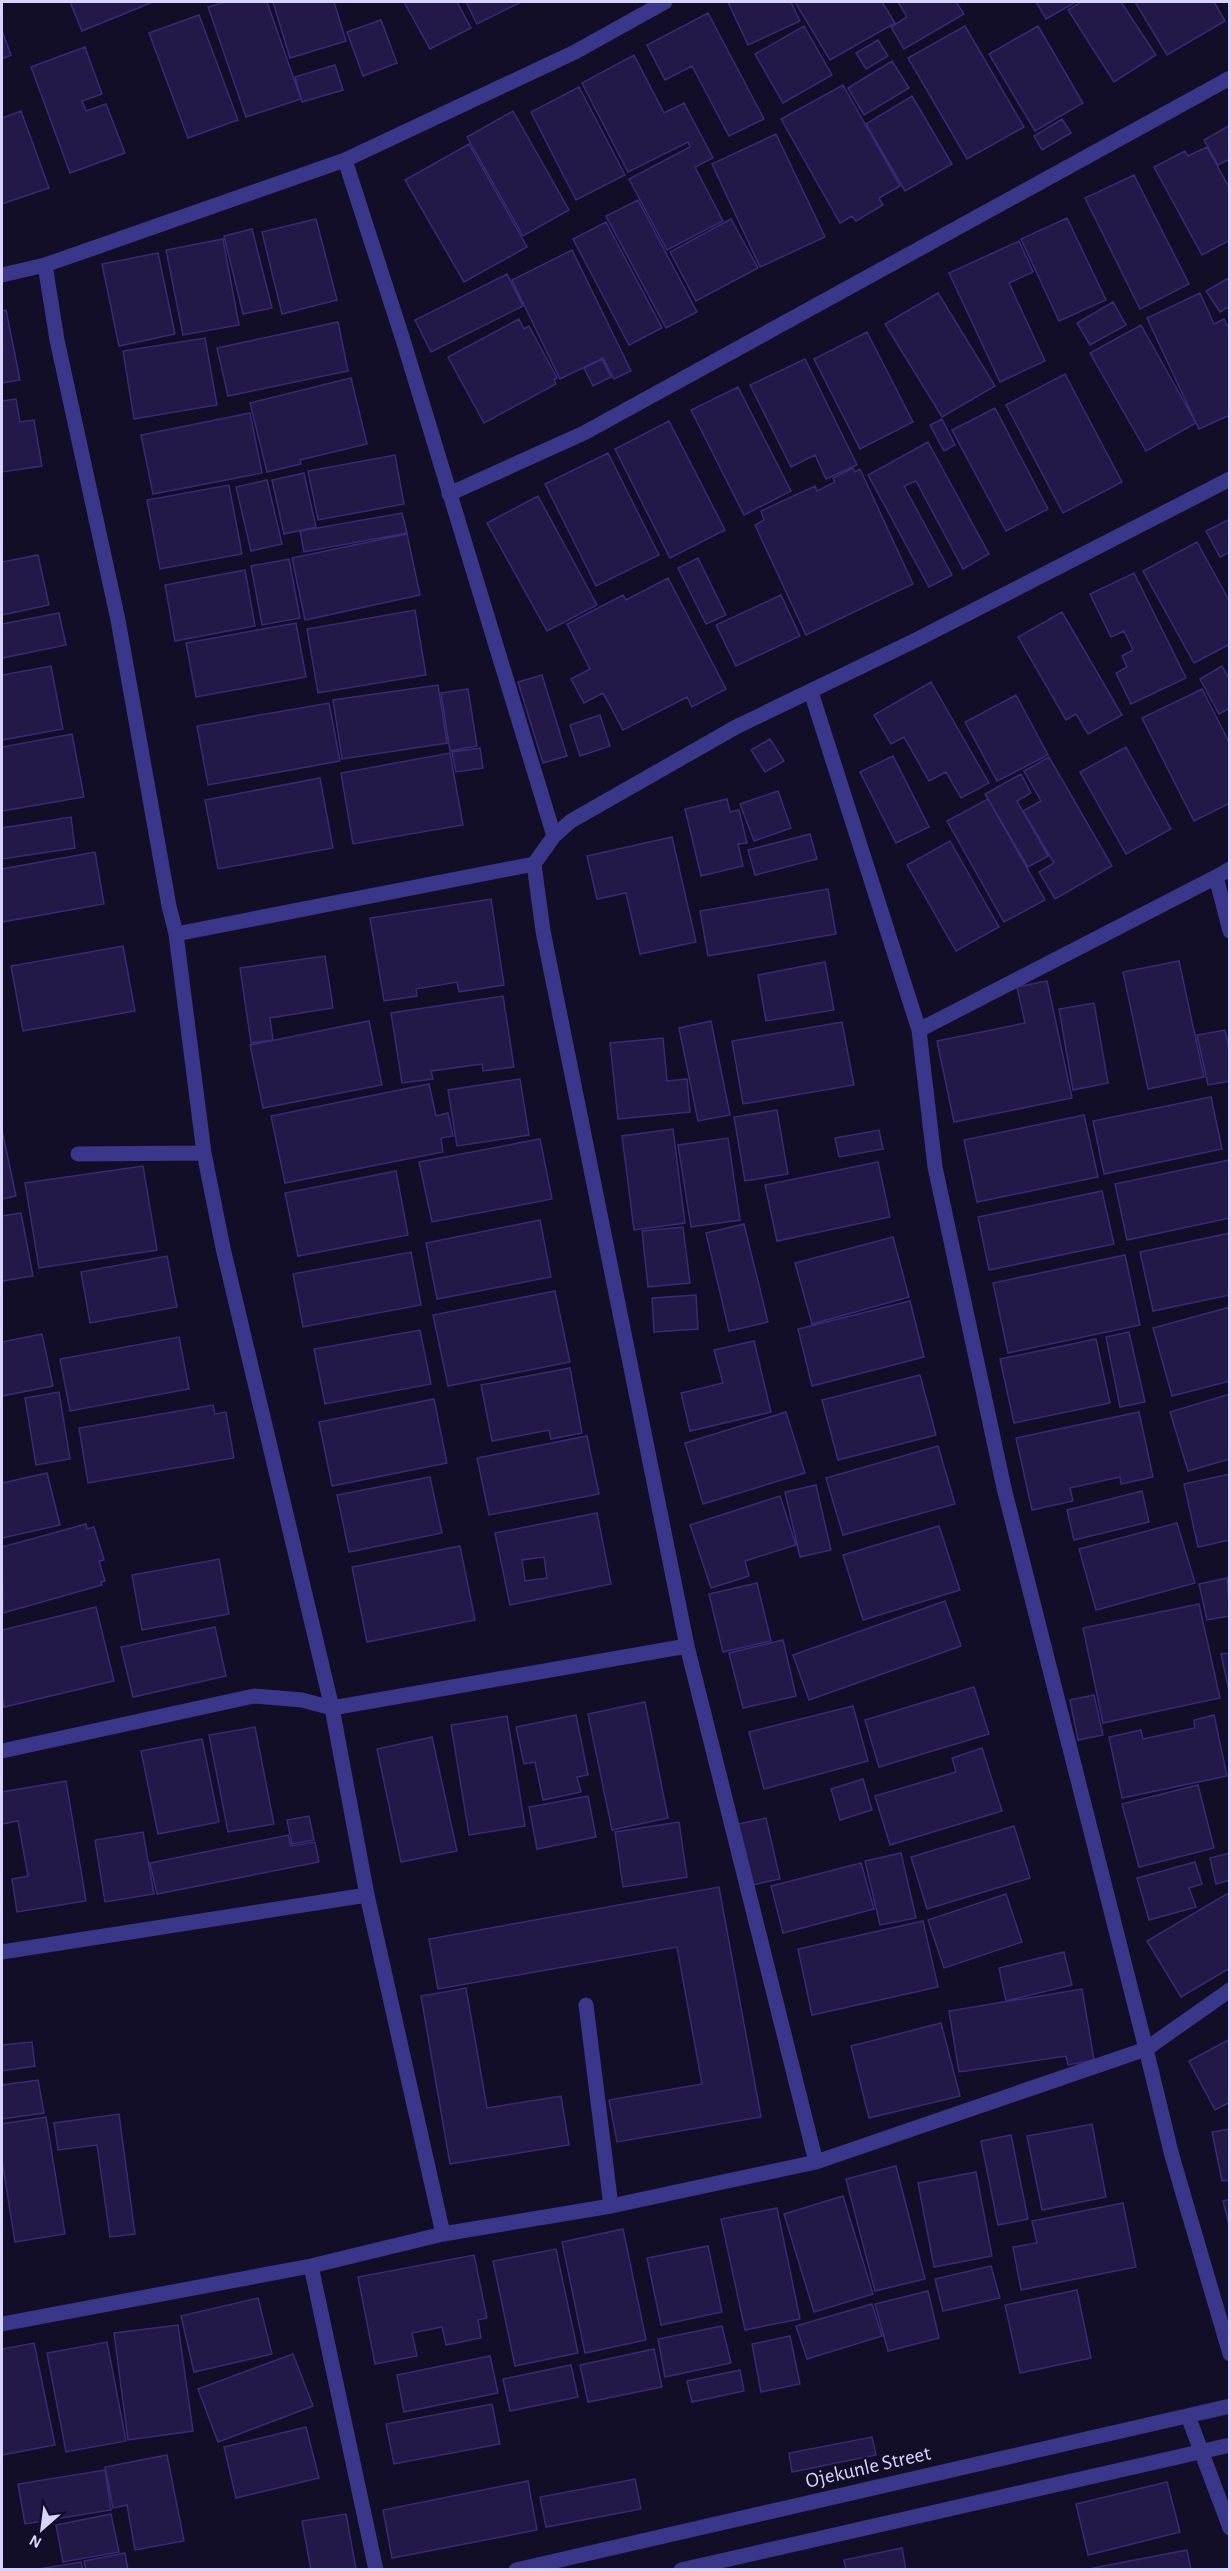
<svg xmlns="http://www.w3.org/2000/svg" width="1231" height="2571" viewBox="0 0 1231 2571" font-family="'Alegreya Sans',sans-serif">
<rect width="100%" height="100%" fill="#120e27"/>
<!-- building -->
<path fill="#231949" stroke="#392a76" stroke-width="1.5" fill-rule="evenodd" d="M70 2H153L82 31Z
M225 2H267L301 99 246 117 208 7Z
M273 2H334L346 41 290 58Z
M404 2H457L471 28 430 49Z
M466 2H521L477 24Z
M728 2H791L800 21 748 45Z
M795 2H882L895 23 830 60Z
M898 2H956L964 14 904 49 891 27 907 17Z
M1036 2H1076L1046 19Z
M1081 2H1121L1156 55 1114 82 1068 10Z
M1135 2H1214L1225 21 1167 55Z
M708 13 764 119 729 136 692 66 665 80 647 45Z
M199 15 238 120 188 138 149 33Z
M381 20 397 63 363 76 347 32Z
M804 26 832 75 783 103 755 54Z
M965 26 1024 127 967 159 908 58Z
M1038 26 1083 103 1035 131 989 54Z
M2 31 11 55 2 59Z
M878 40 888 56 866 69 856 53Z
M85 47 102 94 82 101 86 111 106 104 125 153 70 173 31 67Z
M634 55 664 113 684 103 713 158 695 167 723 221 667 250 629 179 690 147 688 142 628 172 582 83Z
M892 61 909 88 864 115 848 88Z
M335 65 343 90 302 102 295 77Z
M843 85 900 186 879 198 883 205 856 221 852 216 840 223 781 119Z
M579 87 625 175 576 200 531 112Z
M912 96 952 164 905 191 866 124Z
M21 111 49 188 2 204V118Z
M513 111 569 210 523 236 467 137Z
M1062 119 1071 133 1042 150 1034 136Z
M1230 125V159L1218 165 1204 140Z
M776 134 825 237 760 267 712 164Z
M469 144 527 247 464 282 405 180Z
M1207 147 1230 189V240L1202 255 1154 167 1185 151 1188 156Z
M1134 175 1189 284 1140 309 1085 198Z
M638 200 697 312 666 328 606 216Z
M1067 218 1106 300 1059 321 1021 239Z
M316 219 337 300 282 314 262 232Z
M731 219 758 268 696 301 670 252Z
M606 222 662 328 629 345 573 239Z
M252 229 272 308 243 314 224 236Z
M223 239 239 325 183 335 166 250Z
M1019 241 1033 272 1009 283 1045 361 1000 382 949 273Z
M572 250 631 371 614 379 603 358 560 379 512 280Z
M158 253 175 334 119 346 102 264Z
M507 274 523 306 431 352 415 320Z
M1230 277V306L1220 312 1206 291Z
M938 293 995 386 942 417 885 324Z
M1200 293 1214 324 1224 319 1230 331V415L1199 429 1147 318Z
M1113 302 1126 325 1090 345 1077 323Z
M6 310 20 380 2 383V311Z
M519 319 524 329 529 326 557 378 554 380 556 384 484 423 448 357Z
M338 322 348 371 228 396 217 348Z
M1141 325 1196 423 1146 451 1090 353Z
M867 332 913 422 860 449 814 359Z
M205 338 217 405 134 419 123 351Z
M602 359 611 377 593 386 584 368Z
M805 359 857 465 826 479 815 455 791 467 750 385Z
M1065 374 1122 482 1063 513 1006 405Z
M351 378 367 444 300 460 301 464 267 472 250 403Z
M738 387 791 491 744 515 691 410Z
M16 399 20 422 34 420 42 466 2 472V401Z
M995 408 1048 509 1006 531 952 430Z
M250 413 262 473 153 494 141 435Z
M942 419 955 445 944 451 930 425Z
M669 421 725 530 670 558 615 449Z
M928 442 989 554 963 569 916 481 904 486 952 575 929 587 868 475Z
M608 453 659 555 596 586 545 484Z
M395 455 404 504 318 520 308 471Z
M853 468 855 472 860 469 913 584 806 635 755 525 764 520 761 511 815 486 817 491 835 482 833 478Z
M304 473 316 527 284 534 272 480Z
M267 480 282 544 251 551 236 487Z
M229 485 242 554 160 569 147 500Z
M538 496 597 605 547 631 487 523Z
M402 513 407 533 304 552 300 531Z
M1230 519V552L1220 557 1206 531Z
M407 534 420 595 305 620 292 558Z
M1197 542 1230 602V644L1194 663 1143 571Z
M38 555 49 605 2 615V562Z
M698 558 726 615 706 624 678 568Z
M289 559 300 618 262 625 251 566Z
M245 570 255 626 175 641 165 585Z
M1134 573 1186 678 1131 704 1116 673 1127 667 1122 656 1133 650 1124 631 1111 637 1090 594Z
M668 578 726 689 692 707 687 697 623 730 603 693 584 703 571 679 590 669 567 624 623 595 626 600Z
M781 595 800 636 736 666 716 625Z
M415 610 426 675 318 693 307 629Z
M1062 612 1122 715 1088 734 1076 714 1066 720 1018 637Z
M59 613 66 645 2 658V624Z
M296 623 306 677 196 697 186 643Z
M51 666 63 729 2 740V675Z
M1222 666 1230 680V708L1219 714 1200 679Z
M542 675 567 756 543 763 518 682Z
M931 682 989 783 961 798 946 772 929 781 904 737 891 744 874 715Z
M438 685 447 743 342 759 333 700Z
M468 689 477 746 450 751 441 693Z
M1202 689 1230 744V803L1194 821 1142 718Z
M1016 695 1048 755 997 781 965 722Z
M329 703 340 761 208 785 197 726Z
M600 715 610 746 580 756 570 725Z
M72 734 84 797 2 811V747Z
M770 739 784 761 765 772 751 750Z
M1126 747 1171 829 1126 854 1080 772Z
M480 748 483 768 456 772 452 752Z
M450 753 463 825 353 844 341 773Z
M893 756 929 827 896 843 860 772Z
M1049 757 1112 866 1055 899 1039 872 1054 863 1023 811 1041 801 1024 771Z
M1021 774 1031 793 1017 801 1048 856 1028 867 985 794Z
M320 778 333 848 218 869 205 800Z
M778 791 791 828 754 841 740 804Z
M727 799 730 812 739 810 747 843 738 844 743 866 701 876 685 809Z
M988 799 1045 900 1004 922 947 821Z
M71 817 75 848 2 859V828Z
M810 834 817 859 755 875 748 850Z
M672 837 696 942 640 954 626 893 597 899 587 856Z
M950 841 999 927 956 951 907 865Z
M95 852 104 904 2 922V869Z
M828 889 836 934 708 956 700 911Z
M491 899 504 985 459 992 457 982 416 989 417 996 384 1001 370 918Z
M123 946 135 1011 23 1031 11 966Z
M325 956 333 1008 270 1018 273 1040 251 1043 240 968Z
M1179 961 1204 1077 1148 1089 1123 972Z
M825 962 834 1010 766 1021 758 975Z
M1047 981 1072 1098 954 1122 937 1041 1025 1023 1017 987Z
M503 996 514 1067 483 1071 482 1064 431 1071 433 1079 402 1083 391 1013Z
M1094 1003 1108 1083 1073 1090 1059 1009Z
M369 1021 382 1085 263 1108 250 1045Z
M711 1021 730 1115 698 1121 679 1028Z
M842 1022 854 1085 743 1104 732 1041Z
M1225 1030 1230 1052V1081L1208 1085 1197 1035Z
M663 1038 667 1081 687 1079 690 1112 618 1119 610 1043Z
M520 1079 529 1135 457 1146 448 1090Z
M429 1084 436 1116 448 1113 453 1136 441 1138 443 1152 285 1183 271 1116Z
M1211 1097 1222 1149 1104 1174 1093 1121Z
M777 1110 788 1174 745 1181 734 1117Z
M1084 1115 1098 1177 977 1202 964 1140Z
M673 1129 685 1223 634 1230 622 1136Z
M2 1130 16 1196 2 1199Z
M879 1130 883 1149 839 1157 835 1138Z
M728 1138 740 1220 691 1227 678 1145Z
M540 1139 552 1199 432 1222 419 1162Z
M1229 1160 1230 1218 1127 1240 1115 1184Z
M878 1162 890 1217 777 1241 765 1185Z
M143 1166 157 1250 39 1268 25 1183Z
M396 1171 408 1235 298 1256 285 1193Z
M1102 1191 1114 1244 989 1270 978 1217Z
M21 1213 33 1276 2 1281V1216Z
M540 1220 551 1277 437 1299 426 1243Z
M744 1224 768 1322 729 1331 706 1233Z
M683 1227 690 1283 648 1287 642 1231Z
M1230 1233V1295L1153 1311 1140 1252Z
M893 1237 909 1297 812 1324 795 1263Z
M411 1252 421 1305 303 1327 293 1274Z
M1125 1255 1140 1325 1008 1353 993 1283Z
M167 1256 177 1307 90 1323 81 1272Z
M555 1291 570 1362 448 1386 433 1315Z
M696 1295 698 1329 654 1332 652 1298Z
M910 1301 924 1357 812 1386 798 1329Z
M1230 1307V1381L1172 1396 1153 1328Z
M420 1330 431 1384 325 1404 314 1349Z
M1129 1332 1145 1402 1120 1407 1106 1337Z
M42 1334 53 1386 2 1396V1342Z
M179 1337 189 1389 70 1411 60 1359Z
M1096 1339 1110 1403 1014 1423 1000 1359Z
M754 1341 771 1412 690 1431 681 1393 723 1383 714 1350Z
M570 1368 582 1433 551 1439 549 1430 492 1441 481 1385Z
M920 1375 936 1435 838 1460 822 1400Z
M59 1392 70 1459 36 1465 25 1398Z
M1230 1394V1459L1188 1471 1170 1412Z
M434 1399 447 1463 332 1486 319 1422Z
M213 1405 215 1414 226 1412 234 1458 88 1483 79 1428Z
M786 1412 805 1473 703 1504 685 1443Z
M1139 1412 1153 1477 1121 1484 1120 1477 1070 1488 1073 1501 1032 1510 1016 1438Z
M587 1436 599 1494 489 1515 477 1458Z
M938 1446 955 1504 843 1535 826 1478Z
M47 1473 60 1525 2 1538V1483Z
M1230 1474V1540L1198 1547 1184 1484Z
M430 1477 442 1533 349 1552 337 1495Z
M816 1485 831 1550 800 1557 785 1492Z
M1142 1491 1149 1522 1074 1540 1067 1510Z
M780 1496 796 1545 745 1561 749 1576 711 1588 690 1525Z
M597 1513 611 1584 510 1605 495 1533ZM544 1557 547 1578 525 1581 522 1560Z
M1177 1523 1195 1583 1096 1610 1079 1549Z
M86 1524 87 1529 94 1527 104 1560 99 1561 105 1581 101 1582 102 1585 3 1613 2 1547Z
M939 1526 960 1590 863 1620 843 1555Z
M460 1546 475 1620 367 1642 352 1567Z
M219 1559 229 1614 142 1630 132 1575Z
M1227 1578 1230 1616 1207 1620 1199 1584Z
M757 1583 771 1641 723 1652 709 1594Z
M945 1601 961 1646 809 1700 793 1655Z
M1199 1604 1220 1698 1103 1723 1083 1628Z
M96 1607 114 1681 4 1707 2 1696V1630Z
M215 1627 226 1676 133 1697 121 1647Z
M783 1640 796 1696 743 1708 729 1653Z
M1230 1653V1691H1229L1221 1654Z
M974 1687 989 1734 879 1767 865 1720Z
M1094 1695 1103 1735 1078 1740 1070 1700Z
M645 1702 668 1818 612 1830 588 1714Z
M853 1706 868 1761 764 1789 749 1732Z
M576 1715 588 1775 577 1777 581 1792 543 1800 535 1762 524 1764 516 1727Z
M1214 1715 1227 1776 1122 1798 1109 1737 1141 1730 1143 1739 1195 1728 1194 1720Z
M507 1716 525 1826 469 1835 451 1725Z
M255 1727 274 1824 228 1832 209 1735Z
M432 1737 457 1851 401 1862 377 1749Z
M202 1739 219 1822 158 1834 141 1751Z
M982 1748 1002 1811 890 1845 875 1796 956 1772 952 1758Z
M863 1779 872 1810 840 1820 831 1789Z
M66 1781 86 1901 17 1912 12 1879 28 1876 18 1821 2 1824V1792Z
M1198 1785 1214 1848 1139 1867 1122 1804Z
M588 1796 596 1837 537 1849 529 1807Z
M309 1816 314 1840 292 1844 287 1820Z
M766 1818 780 1879 752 1885 738 1824Z
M679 1822 687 1877 623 1887 615 1832Z
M1014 1826 1030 1878 927 1909 911 1857Z
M143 1832 154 1894 105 1902 95 1840Z
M288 1835 291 1846 315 1842 319 1862 157 1894 150 1863Z
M901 1853 916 1918 880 1925 865 1861Z
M1230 1853V1880L1216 1884 1210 1858Z
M1195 1862 1202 1884 1189 1888 1196 1907 1149 1920 1137 1878Z
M861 1863 874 1909 783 1933 771 1886Z
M719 1887 761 2117 617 2142 609 2100 702 2084 677 1947 438 1989 429 1939Z
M1230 1892V1968L1181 1997 1147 1941Z
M1006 1894 1022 1942 944 1968 928 1920Z
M923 1921 938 1987 812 2015 798 1949Z
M1064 1952 1072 1985 1006 2001 999 1968Z
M466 1988 487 2108 561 2096 569 2145 450 2164 421 1996Z
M1082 1989 1094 2060 1068 2065 1066 2056 959 2072 949 2011Z
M941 2023 960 2096 869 2118 851 2046Z
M1230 2039V2102L1215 2110 1189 2061Z
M32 2042 35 2066 2 2071V2045Z
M38 2080 44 2113 2 2119V2085Z
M119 2114 135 2234 110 2237 97 2145 58 2150 54 2123Z
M46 2117 65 2234 15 2242 2 2160V2124Z
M1092 2124 1106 2197 1042 2210 1027 2136Z
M1230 2129V2180L1222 2181 1212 2132Z
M1011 2135 1028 2219 998 2225 981 2141Z
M896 2166 925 2279 875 2291 846 2179Z
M976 2172 992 2256 934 2267 918 2183Z
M843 2196 873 2294 814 2312 784 2214Z
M1230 2199V2228L1223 2201Z
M1123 2203 1136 2267 1021 2290 1013 2247 1037 2243 1032 2221Z
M777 2208 800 2319 745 2330 721 2219Z
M623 2229 646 2340 585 2353 562 2242Z
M708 2246 722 2312 661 2325 647 2258Z
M556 2249 578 2353 515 2366 493 2261Z
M474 2255 487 2318 478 2320 481 2338 446 2345 442 2327 412 2333 417 2356 375 2364 358 2277Z
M991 2266 1000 2298 943 2311 935 2279Z
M1077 2290 1091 2358 1020 2373 1005 2305Z
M928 2291 939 2338 888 2351 875 2304Z
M258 2298 272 2354 194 2372 181 2316Z
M872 2304 882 2336 807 2359 796 2326Z
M178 2325 193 2431 128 2440 114 2333Z
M722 2326 731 2363 665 2377 658 2339Z
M790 2336 800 2384 761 2392 752 2344Z
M107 2342 126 2441 66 2452 47 2353Z
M34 2343 55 2445 2 2455V2349Z
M654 2349 662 2387 588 2402 580 2365Z
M293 2354 313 2406 218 2442 198 2389Z
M490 2356 498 2393 404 2412 397 2375Z
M571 2365 578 2397 510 2411 503 2379Z
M740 2370 744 2391 692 2402 687 2381Z
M492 2404 500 2444 394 2464 386 2424Z
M306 2427 319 2478 236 2498 224 2447Z
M872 2437 876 2455 792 2472 789 2453Z
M167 2455 184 2541 135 2550 127 2505 113 2508 105 2467Z
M105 2470 111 2510 25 2524 18 2484Z
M635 2479 641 2509 546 2527 540 2497Z
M528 2481 537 2530 392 2558 383 2510Z
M1167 2482 1180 2532 1088 2555 1076 2504Z
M111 2514 119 2552 63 2562 56 2525Z
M346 2514 356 2569 311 2570 302 2521Z
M902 2548 906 2570H846L844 2560Z
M1187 2550 1191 2570H1093V2568Z
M125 2553 128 2570H86L84 2561Z
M81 2562 83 2570H33Z"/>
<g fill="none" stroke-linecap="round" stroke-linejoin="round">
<!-- minor -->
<path stroke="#3a3689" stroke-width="15" d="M345 160 404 343 554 836 534 864 543 931 687 1646 816 2162
M45 265 57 340 118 620 169 906 176 934 204 1153 223 1248 332 1708 367 1895 443 2234
M2 275 45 265 345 160 575 52 665 2
M449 494 584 433 1230 78
M811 692 919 1030
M554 836 571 821 736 727 916 640 1230 479
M1216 877 1230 869
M176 934 534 864
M78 1154 204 1153
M2 1751 254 1696 302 1700 332 1708 687 1646
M2 1952 367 1895
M1230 1990 1146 2049 1172 2156 1230 2354
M586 2005 611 2206
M311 2266 376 2570
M2 2324 311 2266 443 2234 611 2206 816 2162 1146 2049 1004 1488 935 1167 919 1030 1216 877 1230 931
M1188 2416 1230 2528
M516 2570 1230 2406
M681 2570 1230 2445"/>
</g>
<g text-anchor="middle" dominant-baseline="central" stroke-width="5" stroke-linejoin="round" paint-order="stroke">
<!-- street labels -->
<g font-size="21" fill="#d9d4ff" stroke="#120e27">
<text transform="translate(868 2467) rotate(-13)">Ojekunle Street</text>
</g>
</g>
<!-- border -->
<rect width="1231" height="2571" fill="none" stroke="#d9d4ff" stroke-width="6"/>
<!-- north arrow -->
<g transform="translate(42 2529) rotate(208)" stroke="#120e27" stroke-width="4.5" paint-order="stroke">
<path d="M0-4.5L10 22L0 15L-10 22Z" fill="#d9d4ff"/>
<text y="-9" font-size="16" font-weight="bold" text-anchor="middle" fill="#d9d4ff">N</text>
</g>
</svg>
